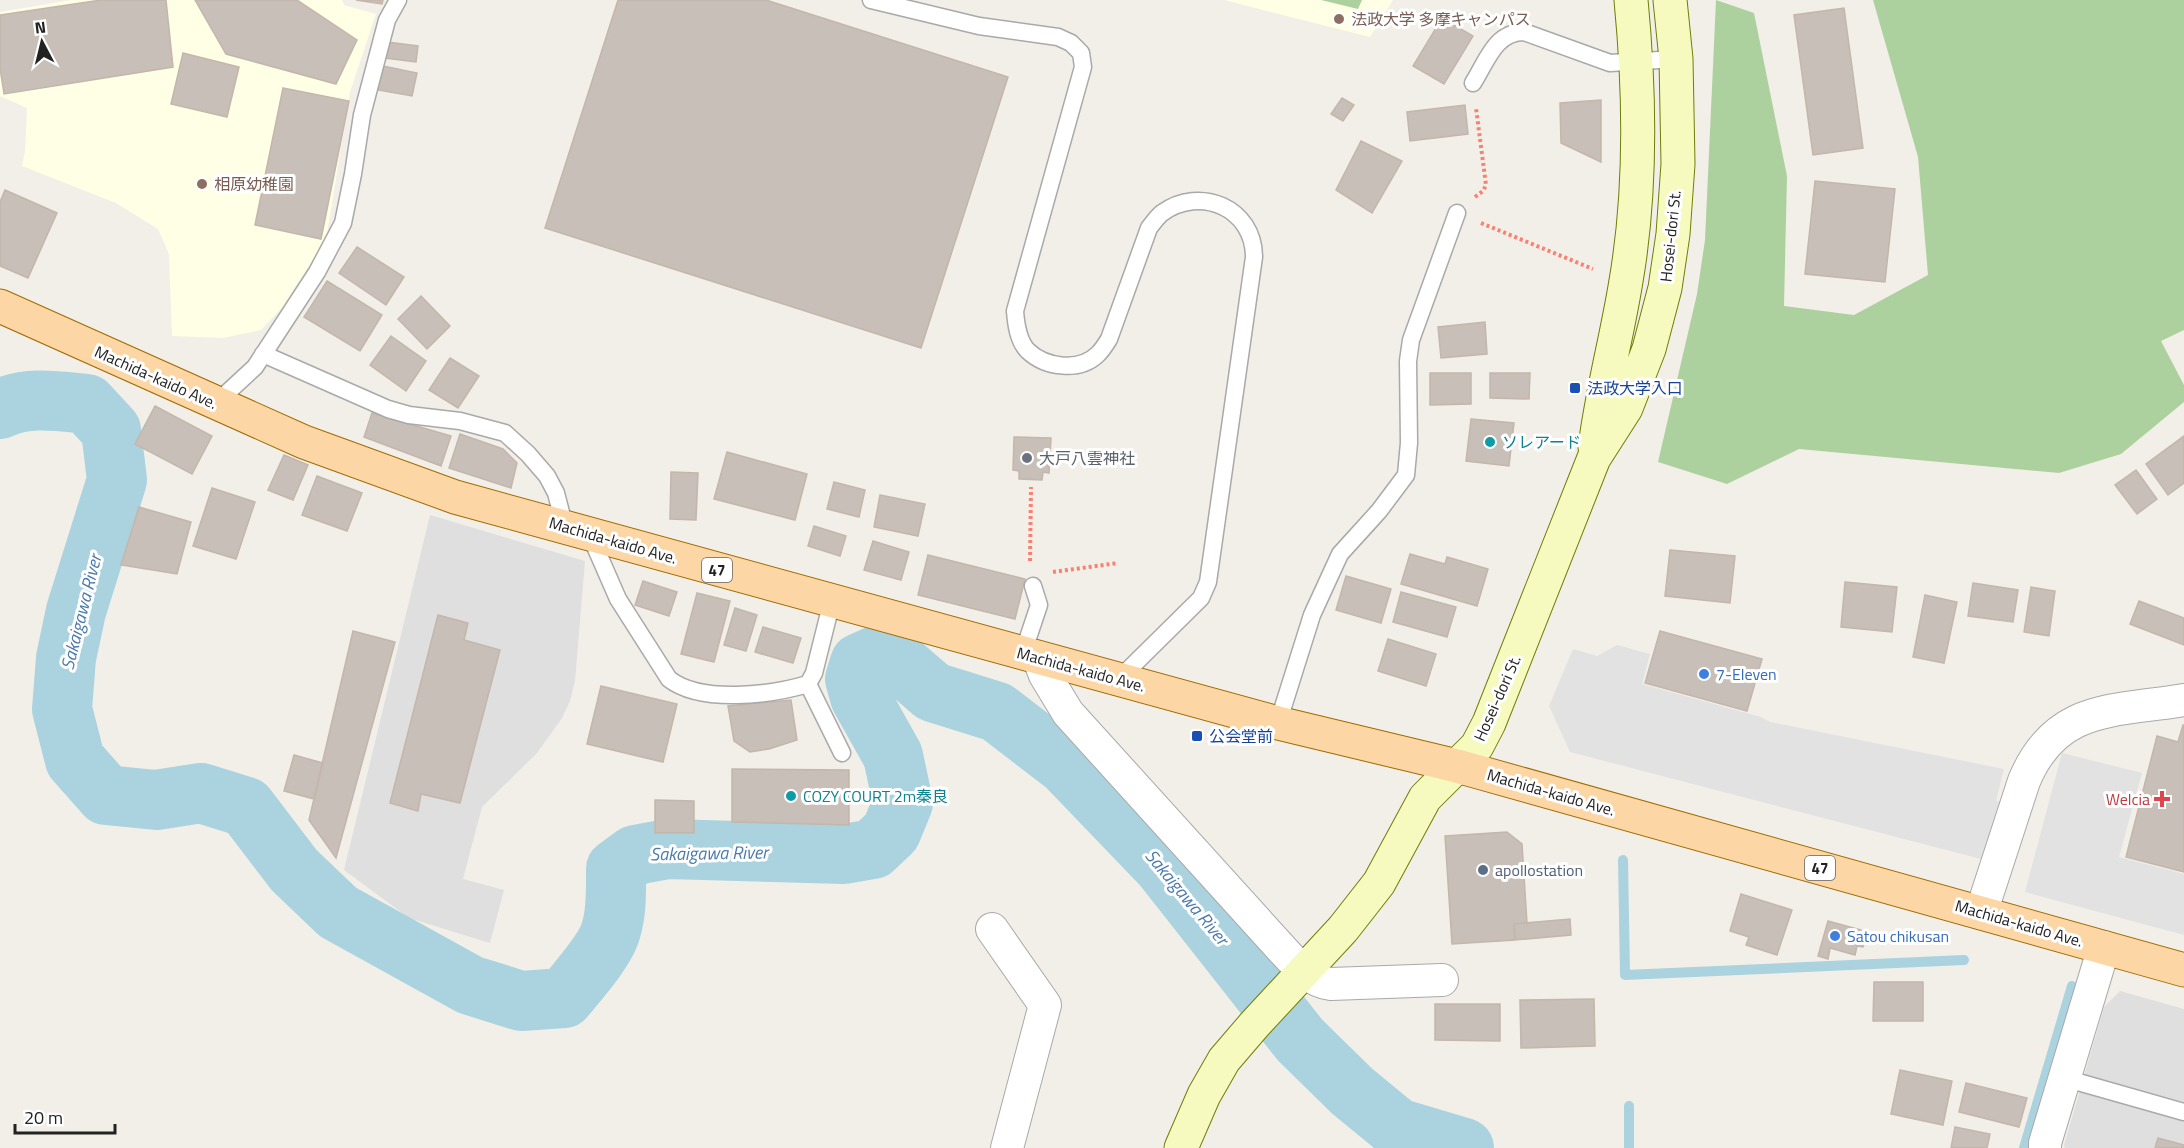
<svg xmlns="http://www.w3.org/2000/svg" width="2184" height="1148" viewBox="0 0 2184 1148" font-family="'Titillium Web','Noto Sans JP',sans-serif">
<rect width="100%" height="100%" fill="#f2efe9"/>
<!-- residential -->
<path fill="#e0dfdf" d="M430 515 585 561 575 681 570 701 562 718 537 753 482 807 463 879 504 890 490 943 409 918 344 870Z
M2120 991 2184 1009V1148H2065L2064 1145 2104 1007Z"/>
<!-- education -->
<path fill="#ffffe5" d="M71 0H342L344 5 376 14 350 92 326 240 281 309 261 330 223 338 172 336 169 254 158 229 116 203 22 166 25 152 27 108 0 96V12Z
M1224 0H1393L1370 37Z"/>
<!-- forest -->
<path fill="#add19e" d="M1321 0H1362L1358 9Z
M1716 0 1754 13 1787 176 1784 306 1854 315 1928 275 1918 157 1873 0H2184V330L2161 341 2184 385V402L2121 454 2059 473 1799 449 1727 484 1658 462 1697 294 1705 240Z"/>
<!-- parking -->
<path fill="#e2e2e2" d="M1617 645 1650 654 1642 684 1761 717 1770 722 2004 769 1996 801 2005 802 1985 860 1570 752 1549 706 1573 649 1597 656Z
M2062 753 2142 773 2119 857 2184 874V935L2025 892Z"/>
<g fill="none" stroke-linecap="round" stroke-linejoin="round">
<!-- stream -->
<path stroke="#aad3df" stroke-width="10" d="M1623 860 1625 975 1964 960
M1629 1106V1148
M2024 1148 2072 986"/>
<!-- river -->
<path stroke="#aad3df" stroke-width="60" d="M0 409C27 396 57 401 87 404L111 430 117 480 76 611 66 658 62 709 75 760 106 795 156 800 201 793 246 807 294 870 338 912 470 985 521 1001 564 998C577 982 606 950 611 930 617 911 616 889 616 869L635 855 668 849 844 854 873 849 891 832 903 803 893 756 860 697 855 679 860 663 878 655 896 660 933 692 997 712 1066 765 1163 866 1300 1040 1352 1091 1397 1128 1464 1148"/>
</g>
<!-- building -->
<path fill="#c7bfb8" stroke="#c4b6ab" stroke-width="1.5" d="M101 0H166L173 67 4 94 0 68V15Z
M195 0H297L357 40 336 84 226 54Z
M356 0H383L382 4Z
M618 0H766L1008 77 921 348 545 228Z
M1844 8 1863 148 1813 155 1794 15Z
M1442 18 1473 36 1444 84 1413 66Z
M387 42 418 46 416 62 385 58Z
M183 53 239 67 227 117 171 104Z
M383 66 417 73 412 96 378 90Z
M283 88 349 101 321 239 255 225Z
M1342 98 1354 105 1343 121 1331 114Z
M1601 100V162L1561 143 1560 103Z
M1465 105 1468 134 1410 141 1407 112Z
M1361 141 1402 161 1372 213 1336 190Z
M1815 181 1895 189 1885 282 1805 274Z
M5 190 57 213 28 278 0 266V202Z
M357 247 404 277 386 305 339 273Z
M327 281 382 315 360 351 304 317Z
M421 296 450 326 427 349 398 319Z
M1485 322 1487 354 1441 358 1438 327Z
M391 336 426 361 406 391 370 365Z
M450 358 479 376 458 408 429 390Z
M1430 373H1471V404L1430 405Z
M1490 373H1530L1529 399 1490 398Z
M155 406 212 436 192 474 135 444Z
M372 413 451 436 441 466 364 437Z
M1471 419 1514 423 1509 466 1466 461Z
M460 434 503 449 517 463 511 488 449 468Z
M2184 436V483L2168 495 2146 464Z
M1014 437 1051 438 1049 473 1043 472 1042 480 1019 479V471L1013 470Z
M727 452 807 474 795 520 714 499Z
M284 455 308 465 293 500 268 490Z
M2136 470 2157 499 2137 514 2115 485Z
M671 472 698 473 696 520 670 519Z
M317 476 362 493 347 531 302 515Z
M834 482 865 490 859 517 827 509Z
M212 488 255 502 236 559 193 546Z
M880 495 925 504 918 536 874 527Z
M139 507 191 522 177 574 121 565Z
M814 526 846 536 840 556 808 546Z
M873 541 909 552 901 580 864 570Z
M1670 550 1735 556 1730 603 1665 596Z
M1410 554 1445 564 1447 557 1488 569 1477 606 1401 584Z
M928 555 1025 579 1015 619 918 595Z
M1346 576 1391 589 1381 623 1336 610Z
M643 581 677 592 669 616 635 605Z
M1845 582 1897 587 1892 632 1841 627Z
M1973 583 2018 590 2013 622 1968 616Z
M2031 587 2055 591 2049 636 2024 632Z
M1401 592 1456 607 1447 637 1393 622Z
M697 593 730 601 714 662 681 654Z
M1925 595 1957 602 1944 663 1913 657Z
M2139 601 2184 618V645L2130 624Z
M735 608 757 615 746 651 724 645Z
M438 615 468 623 464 640 500 650 460 803 421 794 418 811 390 803Z
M763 627 801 638 793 663 755 652Z
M353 631 395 642 336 858 309 820Z
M1660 631 1762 659 1747 711 1645 683Z
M1388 639 1436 654 1426 686 1378 671Z
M601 686 677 704 663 762 587 744Z
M791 700 797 740 769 749 750 752 734 741 728 706Z
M2183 725H2184V872L2126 857 2157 736 2178 742Z
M294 755 323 763 314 799 284 791Z
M732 769 849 770V825L732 822Z
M655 800 694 801V833H655Z
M1507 832 1522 844 1527 923 1514 924 1515 940 1452 944 1445 836Z
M1741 894 1792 910 1777 955 1746 945 1749 937 1730 931Z
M1570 919 1571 935 1515 940 1514 924Z
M1828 921 1861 930 1859 935 1866 937 1863 947 1857 946 1855 955 1830 948 1828 959 1818 956Z
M1874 982H1923V1021H1873Z
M1594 999 1595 1046 1521 1048 1520 1000Z
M1435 1004H1500V1041L1435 1040Z
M1900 1070 1952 1081 1943 1125 1891 1114Z
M1966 1083 2027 1098 2019 1127 1959 1112Z
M1955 1127 1990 1134 1987 1148H1951Z
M2158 1138 2184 1145V1148H2155Z"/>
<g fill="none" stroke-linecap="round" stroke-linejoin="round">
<defs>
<path id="lane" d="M871 0 979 26 1058 37 1071 43 1081 53 1083 67 1015 311C1016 324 1018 341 1028 351 1046 368 1080 372 1098 354 1102 350 1106 344 1109 339L1149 228C1153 223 1157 217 1162 213 1200 185 1254 208 1254 257L1208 582 1201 598 1119 679
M1473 83C1487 61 1495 32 1524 32L1610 63 1676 59
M263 354 388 409 409 415 460 421 505 433 528 454 547 476 556 493 565 528
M215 404 255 367 317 272 343 223 353 174 362 115 387 20 398 0
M590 535 618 599 669 679C701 704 771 695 808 684L814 673 832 601
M1023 653 1039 605 1033 586
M808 684 842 753
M1278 723 1312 615 1340 554 1379 511 1406 475 1409 443 1408 361 1411 340 1457 213
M2064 1078 2184 1112"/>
<path id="street" d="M1038 657 1045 675 1068 713 1280 947C1294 962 1310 982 1331 984L1442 980
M1981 913 2024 781C2056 704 2114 712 2184 700
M992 929 1045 1005 1007 1148
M2045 1148V1143L2104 947"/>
<path id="secondary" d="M1595 447C1602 391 1617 337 1626 281 1642 188 1640 93 1631 0
M1181 1148 1204 1095 1224 1060 1254 1025 1343 929 1379 883 1425 798 1477 746 1489 723 1594 458 1626 408 1649 349 1665 288 1673 234 1678 164 1676 59 1670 0"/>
<path id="primary" d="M0 306 304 442 455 497 1278 723 1457 766 2184 970"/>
</defs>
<!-- lane casing -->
<use href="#lane" stroke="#a9a9a9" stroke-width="19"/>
<!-- street casing -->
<use href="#street" stroke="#a9a9a9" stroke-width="34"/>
<!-- secondary casing -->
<use href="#secondary" stroke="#707d05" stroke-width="35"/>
<!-- primary casing -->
<use href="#primary" stroke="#a06b00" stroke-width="35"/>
<!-- path -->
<path stroke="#fa8072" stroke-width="4" stroke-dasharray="3 3" stroke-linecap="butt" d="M1475 197 1483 191 1486 185 1476 108
M1481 223 1593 269
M1030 561 1031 487
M1053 572 1118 563"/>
<!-- lane -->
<use href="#lane" stroke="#fff" stroke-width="16"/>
<!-- street -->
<use href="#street" stroke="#fff" stroke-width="32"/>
<!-- secondary -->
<use href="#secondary" stroke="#f7fabf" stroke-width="33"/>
<!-- primary -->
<use href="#primary" stroke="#fcd6a4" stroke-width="33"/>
</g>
<!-- markers -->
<g fill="#8d6e63" stroke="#fff" stroke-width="2">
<circle cx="1339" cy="19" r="6"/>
<circle cx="202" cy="184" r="6"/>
</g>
<g fill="#1a4fb4" stroke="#fff" stroke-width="2">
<rect x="1569" y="382" width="12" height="12" rx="3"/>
<rect x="1191" y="730" width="12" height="12" rx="3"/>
</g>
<g fill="#0f9aa8" stroke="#fff" stroke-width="2">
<circle cx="1490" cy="442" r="6"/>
<circle cx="791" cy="796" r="6"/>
</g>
<circle fill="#6b7280" stroke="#fff" stroke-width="2" cx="1027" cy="458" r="6"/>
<g fill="#3f7fe0" stroke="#fff" stroke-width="2">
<circle cx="1704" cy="674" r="6"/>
<circle cx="1835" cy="936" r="6"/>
</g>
<path fill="#e0444e" stroke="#fff" stroke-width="2" d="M2159 790h6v6h6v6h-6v6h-6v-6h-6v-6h6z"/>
<circle fill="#5c6f8a" stroke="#fff" stroke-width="2" cx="1483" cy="870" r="6"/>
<g text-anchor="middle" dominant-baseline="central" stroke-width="6" stroke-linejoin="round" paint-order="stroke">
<!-- shield labels -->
<g fill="#fff" stroke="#646464" stroke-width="1.5">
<rect x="702" y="558" width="30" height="24" rx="4.5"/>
<rect x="1805" y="856" width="30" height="24" rx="4.5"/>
</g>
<g font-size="15" font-weight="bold" fill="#222">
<text x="717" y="570">47</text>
<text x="1820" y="868">47</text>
</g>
<!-- education labels -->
<g font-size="16" fill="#785e54" stroke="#fff" text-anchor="start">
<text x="1351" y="19">法政大学 多摩キャンパス</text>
<text x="214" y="184">相原幼稚園</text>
</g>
<!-- street labels -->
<g font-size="16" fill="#222" stroke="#fff">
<text transform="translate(1670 236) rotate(-84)">Hosei-dori St.</text>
<text transform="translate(156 377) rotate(24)">Machida-kaido Ave.</text>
<text transform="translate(613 540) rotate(16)">Machida-kaido Ave.</text>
<text transform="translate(1081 669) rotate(15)">Machida-kaido Ave.</text>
<text transform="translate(1497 698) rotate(-66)">Hosei-dori St.</text>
<text transform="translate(1551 792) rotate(16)">Machida-kaido Ave.</text>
<text transform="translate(2019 923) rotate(16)">Machida-kaido Ave.</text>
</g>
<!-- transit labels -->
<g font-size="16" fill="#164399" stroke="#fff" text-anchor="start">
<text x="1587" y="388">法政大学入口</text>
<text x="1209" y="736">公会堂前</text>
</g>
<!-- culture labels -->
<g font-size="16" fill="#0d838f" stroke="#fff" text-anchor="start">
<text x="1502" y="442">ソレアード</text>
<text x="803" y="796">COZY COURT 2m秦良</text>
</g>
<!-- worship labels -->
<g font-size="16" fill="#5b616d" stroke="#fff" text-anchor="start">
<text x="1039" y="458">大戸八雲神社</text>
</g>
<!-- shop labels -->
<g font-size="16" fill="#366cbe" stroke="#fff" text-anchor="start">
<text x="1716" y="674">7-Eleven</text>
<text x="1847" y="936">Satou chikusan</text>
</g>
<!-- health labels -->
<g font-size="16" fill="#be3a42" stroke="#fff" text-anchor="end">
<text x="2150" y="799">Welcia</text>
</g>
<!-- service labels -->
<g font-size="16" fill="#4e5e75" stroke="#fff" text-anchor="start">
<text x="1495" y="870">apollostation</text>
</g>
<!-- water labels -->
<g font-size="18" font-style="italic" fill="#4a7aab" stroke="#fff">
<text transform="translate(81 612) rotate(-76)">Sakaigawa River</text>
<text transform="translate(709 853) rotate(-1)">Sakaigawa River</text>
<text transform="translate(1187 897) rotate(50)">Sakaigawa River</text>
</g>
</g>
<!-- north arrow -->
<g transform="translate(42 42) rotate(353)" stroke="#ffffff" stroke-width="4.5" paint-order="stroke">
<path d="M0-4.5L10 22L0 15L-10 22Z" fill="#222222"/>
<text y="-9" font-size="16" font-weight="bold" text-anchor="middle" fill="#222222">N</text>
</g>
<!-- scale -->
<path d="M15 1124v9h100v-9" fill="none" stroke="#222222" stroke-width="3"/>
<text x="24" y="1124" font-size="18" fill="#222222" stroke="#ffffff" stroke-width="4.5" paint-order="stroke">20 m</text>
</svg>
